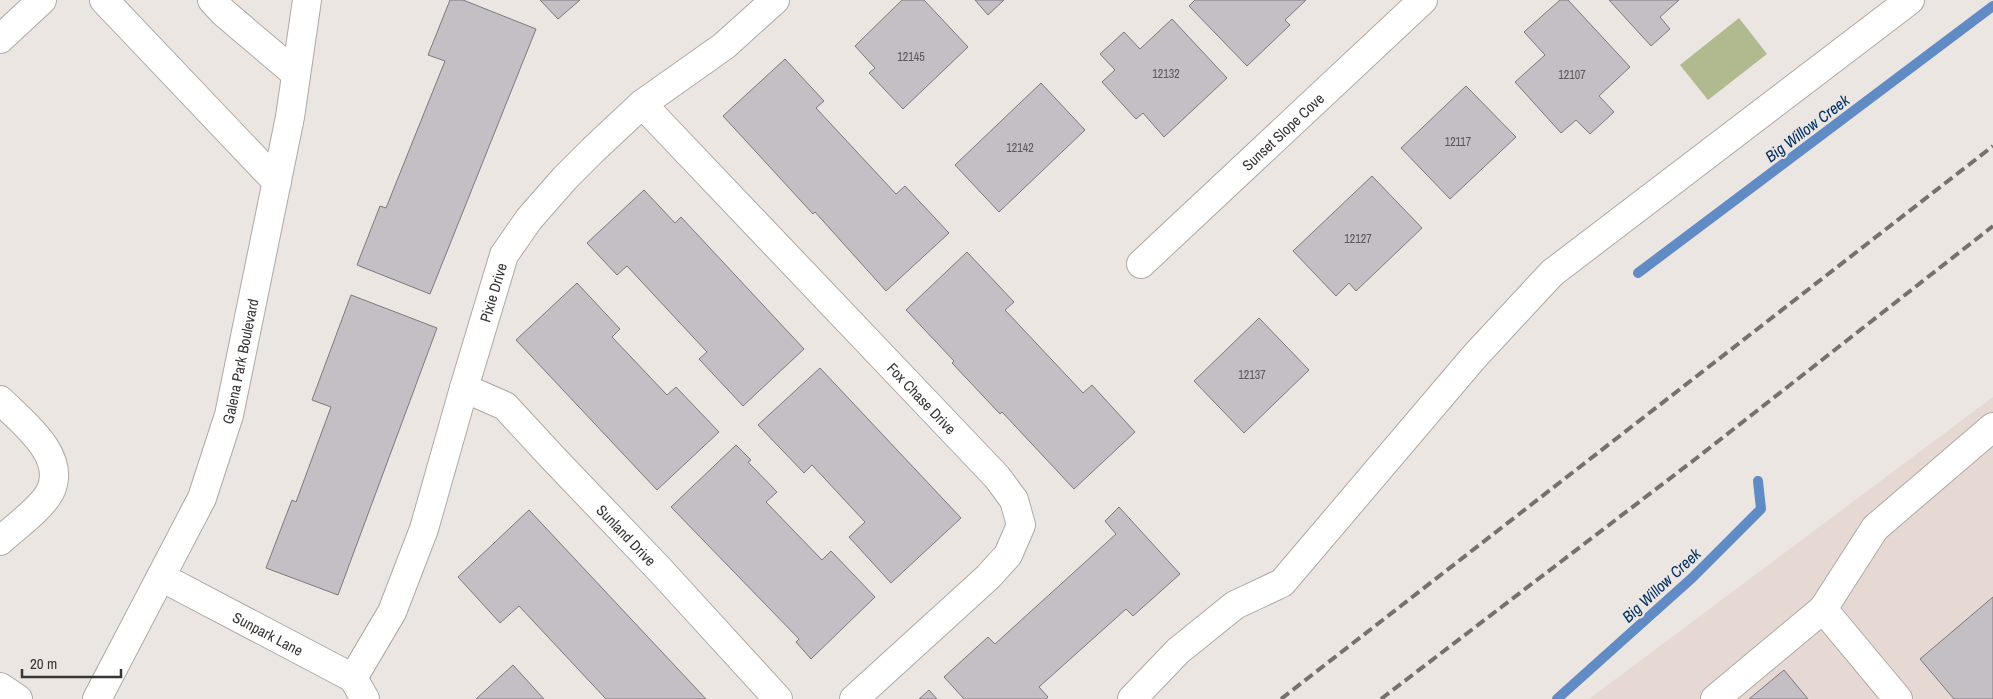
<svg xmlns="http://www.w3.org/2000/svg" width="1993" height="699" viewBox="0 0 1993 699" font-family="'Archivo Narrow',sans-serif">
<rect width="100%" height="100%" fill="#ece6e3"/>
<!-- built -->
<path fill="#e6d8d2" d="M1993 397V699H1589Z"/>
<!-- green -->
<path fill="#b1ba8f" d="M1739 18 1767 54 1708 100 1680 65Z"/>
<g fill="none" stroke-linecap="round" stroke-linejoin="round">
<!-- stream -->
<path stroke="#608bc5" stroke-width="10" d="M1638 273 1993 6
M1557 699 1692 578 1761 509 1758 481"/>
</g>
<!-- building -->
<path fill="#c3bfc4" stroke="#7c797e" d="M450 0H463L536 29 430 294 357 265 380 206 386 208 445 61 428 55Z
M540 0H580L558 19Z
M902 0H924L968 47 903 109 869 73 875 68 855 46Z
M975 0H1004L988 15Z
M1195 0H1306L1285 20 1290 25 1247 66 1189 6Z
M1560 0H1568L1630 67 1599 96 1614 112 1590 134 1576 120 1561 133 1515 82 1545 55 1524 32Z
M1609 0H1679L1660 17 1670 29 1651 46Z
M1172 19 1227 78 1164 137 1143 113 1136 119 1102 82 1115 70 1100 54 1124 32 1140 49Z
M785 59 824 101 816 108 896 194 905 186 949 233 886 291 815 212 813 214 723 116Z
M1041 83 1085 130 999 212 955 165Z
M1466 86 1516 137 1450 199 1401 148Z
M1372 176 1422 228 1356 291 1349 283 1336 296 1293 251Z
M644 190 675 223 681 217 804 349 743 406 699 359 707 352 627 266 617 275 587 243Z
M967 252 1014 302 1005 310 1083 393 1092 385 1135 432 1074 489 1002 412 1000 414 952 363 954 361 906 310Z
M577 283 620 329 612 337 667 395 676 387 719 432 657 490 516 340Z
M351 295 437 328 338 595 266 568 292 500 296 502 331 407 312 400Z
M1259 318 1309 370 1244 433 1194 381Z
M820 368 961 518 891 583 849 537 865 522 812 465 804 473 758 425Z
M736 445 751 460 748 462 777 492 766 502 822 560 831 551 875 597 811 659 796 642 799 639 671 507Z
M1119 507 1180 574 1133 616 1126 609 1039 687 1048 697 1046 699H964L944 677 988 637 995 644 1116 534 1105 521Z
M529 510 706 699H606L519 606 500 623 458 577Z
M1993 597V699H1954L1920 659Z
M513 665 544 699H476Z
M1784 670 1808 699H1749Z
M929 690 937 699H919Z"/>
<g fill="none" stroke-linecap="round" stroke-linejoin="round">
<defs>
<g id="minor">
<path d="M104 0 277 182"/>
<path d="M212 0 223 12 296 74"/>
<path d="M0 39 42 0"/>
<path id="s1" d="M642 104 997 477 1014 500 1021 525 1008 555 988 577 854 699"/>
<path id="s2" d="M1141 264 1423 0"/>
<path id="s3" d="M464 388 505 406 553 458 661 571 778 699"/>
<path d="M0 400C22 422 68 456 50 492 41 509 14 528 0 541"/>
<path id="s4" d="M161 577 353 678 365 699"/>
<path d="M1823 609 1898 699"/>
<path id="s5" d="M353 678 392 612 424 529 464 388 504 255 529 219 565 178 593 150 642 104 724 46 775 0"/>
<path d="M0 687 18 699"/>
<path id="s6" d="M97 699 202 498 229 415 290 117 307 0"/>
<path d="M1132 699 1178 651 1235 605 1282 583 1474 357 1552 273 1910 0"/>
<path d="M1715 699 1823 609 1875 528 1993 427"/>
</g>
</defs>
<!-- minor casing -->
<use href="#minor" stroke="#afa8a6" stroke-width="30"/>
<!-- minor -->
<use href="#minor" stroke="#fff" stroke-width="28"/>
<!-- rail -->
<path stroke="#74716f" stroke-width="4" stroke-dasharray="10 5" stroke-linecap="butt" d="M1281 699 1993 146
M1381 699 1698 457 1993 226"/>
</g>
<g text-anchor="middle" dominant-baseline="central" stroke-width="4.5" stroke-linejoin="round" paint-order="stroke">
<!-- number labels -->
<g font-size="12" fill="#5b5859">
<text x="911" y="57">12145</text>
<text x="1166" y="74">12132</text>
<text x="1572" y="75">12107</text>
<text x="1458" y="142">12117</text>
<text x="1020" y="148">12142</text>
<text x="1358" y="239">12127</text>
<text x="1252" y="375">12137</text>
</g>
<!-- street labels -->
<g font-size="15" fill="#383635" stroke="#ece6e3">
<text stroke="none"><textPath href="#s2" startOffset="194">Sunset Slope Cove</textPath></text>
<text stroke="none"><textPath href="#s5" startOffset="412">Pixie Drive</textPath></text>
<text stroke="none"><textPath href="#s6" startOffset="369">Galena Park Boulevard</textPath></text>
<text stroke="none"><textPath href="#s1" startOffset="406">Fox Chase Drive</textPath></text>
<text stroke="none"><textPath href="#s3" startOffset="222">Sunland Drive</textPath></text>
<text stroke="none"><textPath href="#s4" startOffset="121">Sunpark Lane</textPath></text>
</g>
<!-- water labels -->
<g font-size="16" font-style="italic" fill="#013064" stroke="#ece6e3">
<text transform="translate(1807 128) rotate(-37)">Big Willow Creek</text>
<text transform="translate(1661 585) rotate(-43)">Big Willow Creek</text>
</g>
</g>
<!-- scale -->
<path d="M22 669v8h99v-8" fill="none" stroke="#383635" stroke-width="2.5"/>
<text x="30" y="669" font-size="15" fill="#383635" stroke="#ece6e3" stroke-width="4" paint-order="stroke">20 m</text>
</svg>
